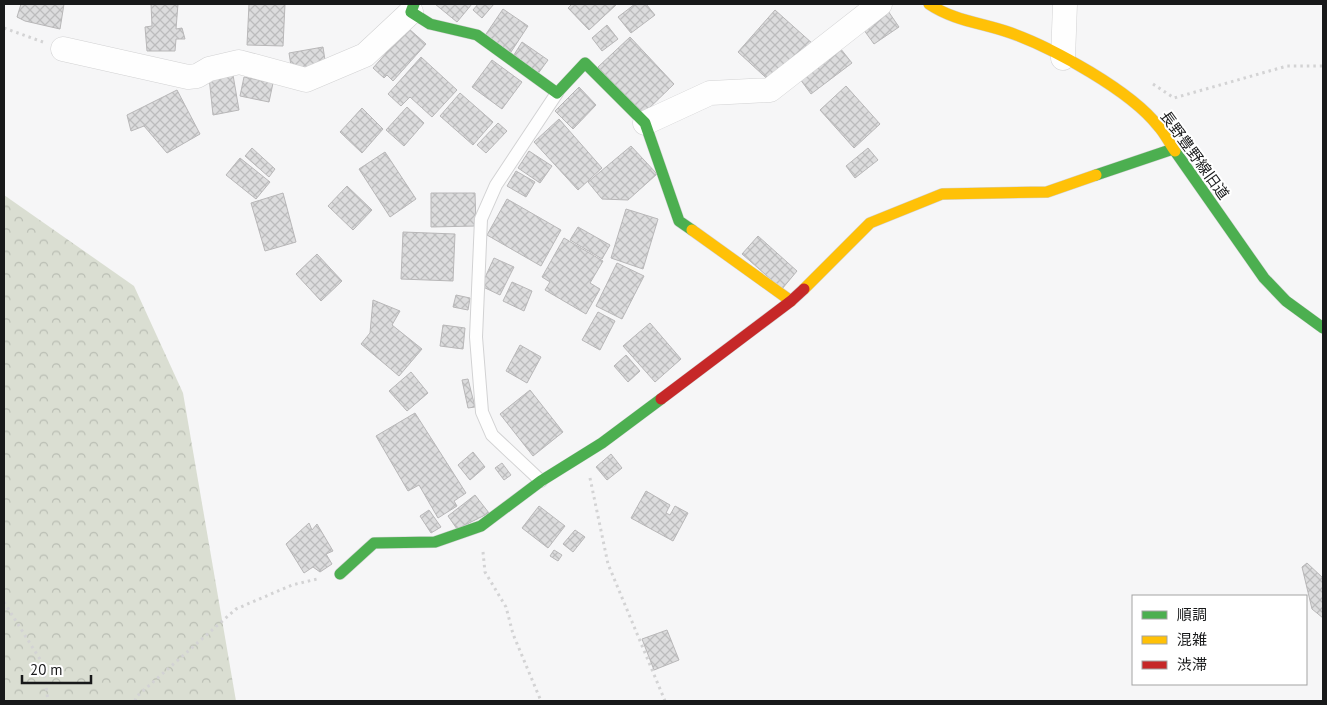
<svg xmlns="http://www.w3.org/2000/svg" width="1327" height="705" viewBox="0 0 1327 705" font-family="'PT Sans','Noto Sans JP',sans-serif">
<defs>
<pattern id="forest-crowns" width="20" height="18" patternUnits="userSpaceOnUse" patternTransform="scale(1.25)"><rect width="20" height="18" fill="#daded2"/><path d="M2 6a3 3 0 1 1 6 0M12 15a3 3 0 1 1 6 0" fill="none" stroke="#babeb4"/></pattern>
<pattern id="building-cross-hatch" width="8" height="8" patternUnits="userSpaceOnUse" patternTransform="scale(1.25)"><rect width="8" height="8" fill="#dcdcdd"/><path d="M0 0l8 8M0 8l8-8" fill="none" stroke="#bcbcbd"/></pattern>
</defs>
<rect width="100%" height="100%" fill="#f6f6f7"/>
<!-- forest -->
<path fill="url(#forest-crowns)" d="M4 195 134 286 183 393 236 701H4Z"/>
<!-- building -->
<path fill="url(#building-cross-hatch)" stroke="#b8b7b8" d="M21 4H64L60 29 25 21 17 17Z
M151 4H178L176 29 182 28 185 39H176L175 51H147L145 27 152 26Z
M249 4H285L283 46 247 45Z
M435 4H472L457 22Z
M478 4H494L482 18 473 10Z
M572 4H617L589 30 568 8Z
M635 4H646L655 15 631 33 618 17Z
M886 8 899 27 874 44 861 26Z
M503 9 528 26 509 55 484 37Z
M775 10 813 44 775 86 738 52Z
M607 25 618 39 602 51 592 38Z
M408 28 426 44 393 81 387 75 384 78 373 68Z
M630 37 674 84 642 115 598 67Z
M522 42 548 60 537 75 512 58Z
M323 47 326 67 292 72 289 53Z
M840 48 852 63 811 94 800 79Z
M421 57 457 90 432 117 410 97 401 106 388 94Z
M492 60 522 82 502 109 472 87Z
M233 75 239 110 213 115 209 77Z
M244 77 273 83 269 102 240 96Z
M846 86 880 124 854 148 820 110Z
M579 87 596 105 573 129 555 111Z
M177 90 200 134 167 153 144 126 131 131 127 115Z
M460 93 493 122 473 145 440 116Z
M407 107 424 123 404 146 386 130Z
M362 108 383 129 362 153 340 132Z
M559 119 602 168 578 190 534 142Z
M498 123 507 131 486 153 477 145Z
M631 146 657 174 628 200 602 199 588 182Z
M252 148 275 169 269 177 245 156Z
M868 148 878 160 855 178 846 166Z
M529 151 552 166 540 183 518 168Z
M385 152 416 199 390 217 359 169Z
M240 158 270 182 256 199 226 175Z
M516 171 535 182 526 197 507 186Z
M347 186 372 210 353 230 328 206Z
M283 193 296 242 265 251 251 203Z
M431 193H475L476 226 431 227Z
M507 199 561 230 541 266 487 235Z
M626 209 658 219 643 269 611 258Z
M578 227 610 245 602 259 570 240Z
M403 232 455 234 453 281 401 279Z
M758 236 797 271 782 289 742 254Z
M564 238 603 261 590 283 600 289 586 314 545 290 550 282 542 277Z
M317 254 342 281 321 301 296 274Z
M494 258 514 267 500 295 481 286Z
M617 263 644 276 622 319 596 306Z
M512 282 532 291 524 311 503 301Z
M456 295 470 298 468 310 453 307Z
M373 300 400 311 392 325 422 349 399 376 361 344 370 333Z
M598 312 615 321 600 350 582 340Z
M650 323 681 359 655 382 623 346Z
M443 325 465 328 463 349 440 346Z
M520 345 541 357 527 383 506 371Z
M626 355 640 371 628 382 614 366Z
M411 372 428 393 407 411 389 391Z
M468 379 475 407 468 408 462 380Z
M530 390 563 432 533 456 500 414Z
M415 413 466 493 454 501 457 506 438 518 419 485 408 491 376 436Z
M473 452 485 467 470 480 458 465Z
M611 454 622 468 607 480 596 467Z
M502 463 511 475 504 480 495 468Z
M646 491 670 505 666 513 670 515 675 506 688 513 673 541 631 518Z
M475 495 489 513 457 529 448 516Z
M539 506 565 526 548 548 522 528Z
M429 510 441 527 431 533 420 516Z
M309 523 312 530 317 524 333 551 326 554 332 564 320 572 313 567 304 573 286 544Z
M575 530 585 537 573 552 563 544Z
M554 550 562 555 558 561 550 556Z
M1307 563 1323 578V618L1312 609 1302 567Z
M667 630 679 660 654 670 642 639Z"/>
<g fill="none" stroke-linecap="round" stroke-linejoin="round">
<defs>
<path id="lane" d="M541 481 492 435 482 412 476 337 481 219 496 185 557 93"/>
<path id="street" d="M63 49 188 77 197 76 209 69 239 62 306 80 365 55 411 12
M1063 58 1065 4
M645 123 710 93 770 90 880 4"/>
<path id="fast" d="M414 4 411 12 430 24 477 35 557 93 585 63 645 123 679 221 692 230
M1175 151 1264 278 1286 301 1323 328
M1096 175 1173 149
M340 574 374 543 435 542 481 526 541 481 602 443 661 399"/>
<path id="slow" d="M929 4C954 21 983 23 1011 33 1053 48 1131 91 1158 126 1165 133 1169 143 1175 151
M692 230 791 301
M804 289 870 223 942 194 1047 192 1096 175"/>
<path id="jam" d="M661 399 791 301 804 289"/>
</defs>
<!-- lane casing -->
<use href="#lane" stroke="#d2d2d3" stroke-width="14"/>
<!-- street casing -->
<use href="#street" stroke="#d2d2d3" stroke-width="25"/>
<!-- fast casing -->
<use href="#fast" stroke="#d2d2d3" stroke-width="12"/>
<!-- slow casing -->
<use href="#slow" stroke="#d2d2d3" stroke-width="12"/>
<!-- jam casing -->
<use href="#jam" stroke="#d2d2d3" stroke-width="12"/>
<!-- path -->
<path stroke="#d3d3d4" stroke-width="3" stroke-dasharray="2.5 4" stroke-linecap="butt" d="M4 28 43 42
M1153 84 1174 98 1287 66H1323
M590 478 608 564 665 701
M483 552 485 572 506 607 513 634 541 701
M4 602 43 664 48 701
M135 701 136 697 236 609 292 585 317 579"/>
<!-- lane -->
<use href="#lane" stroke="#fefefe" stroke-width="12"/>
<!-- street -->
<use href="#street" stroke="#fefefe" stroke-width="24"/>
<!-- fast -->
<use href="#fast" stroke="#4caf50" stroke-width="11"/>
<!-- slow -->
<use href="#slow" stroke="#ffc107" stroke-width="11"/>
<!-- jam -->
<use href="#jam" stroke="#c62828" stroke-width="11"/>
</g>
<g text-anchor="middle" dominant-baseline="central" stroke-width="4" stroke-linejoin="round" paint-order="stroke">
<!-- street labels -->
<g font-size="15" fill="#18191a" stroke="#fff">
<text transform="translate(1195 155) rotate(54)">長野豊野線旧道</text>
</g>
</g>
<!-- border -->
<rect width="1327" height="705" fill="none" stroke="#18191a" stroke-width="10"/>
<!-- legend -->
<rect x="1132" y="595" width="175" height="90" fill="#ffffff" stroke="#a3a3a3"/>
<rect x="1142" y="611" width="25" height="8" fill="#4caf50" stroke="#a3a3a3"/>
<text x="1177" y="620" font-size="15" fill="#18191a">順調</text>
<rect x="1142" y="636" width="25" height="8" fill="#ffc107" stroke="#a3a3a3"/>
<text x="1177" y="645" font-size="15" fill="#18191a">混雑</text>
<rect x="1142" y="661" width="25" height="8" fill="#c62828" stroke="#a3a3a3"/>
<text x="1177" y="670" font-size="15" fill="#18191a">渋滞</text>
<!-- scale -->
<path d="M22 675v8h69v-8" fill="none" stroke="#18191a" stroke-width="2.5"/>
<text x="30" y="675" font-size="15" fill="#18191a" stroke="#ffffff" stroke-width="4" paint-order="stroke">20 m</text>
</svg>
